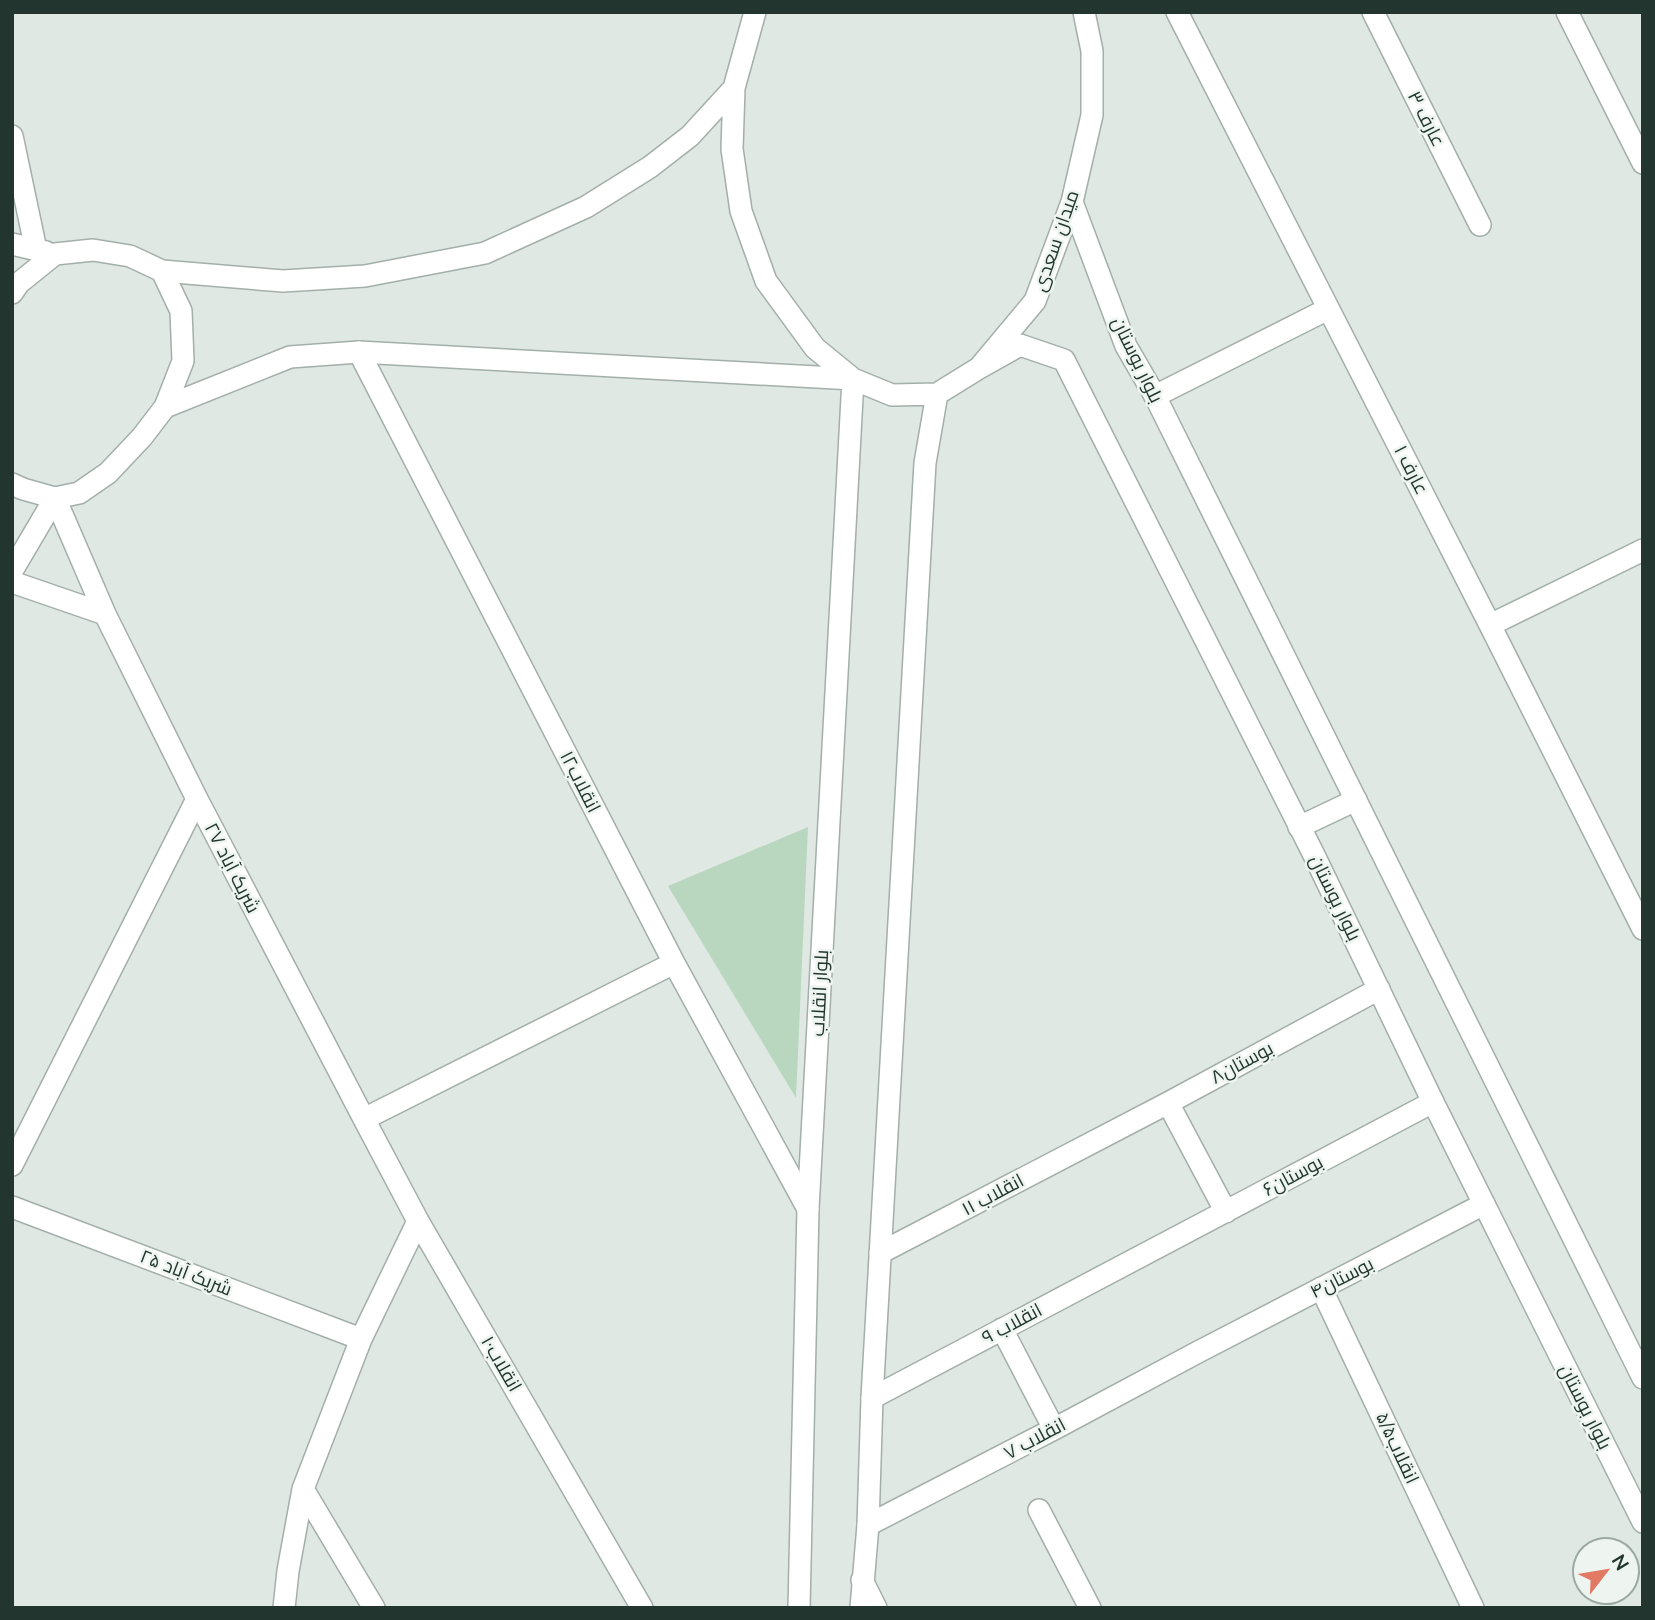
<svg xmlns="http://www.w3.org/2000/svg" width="1655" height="1620" viewBox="0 0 1655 1620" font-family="'Nunito Sans',Cairo,sans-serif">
<rect width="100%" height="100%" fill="#dfe8e3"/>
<!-- green -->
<path fill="#b9d7bf" d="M808 827 796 1098 668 886Z"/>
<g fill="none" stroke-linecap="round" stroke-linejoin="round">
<defs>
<path id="minor" d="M1177 12 1490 625 1643 929
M1373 12 1480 225
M1567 12 1643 163
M12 136 36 250
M12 244 46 252
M359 352 674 963 808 1209
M1155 396 1328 309
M55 498 105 614 197 799 364 1119 418 1221 642 1608
M12 582 105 614
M1490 625 1643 550
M1299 827 1356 800
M1168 1103 1226 1212
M364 1119 674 963
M12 1165 197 799
M12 1207 361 1339
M880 1253 1168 1103 1379 989
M1321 1288 1473 1608
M1002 1329 1054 1429
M872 1398 1433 1102
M303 1489 374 1608
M1039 1510 1090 1608
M868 1525 1054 1429 1200 1351 1484 1204
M862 1580 876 1608
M284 1608 288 1571 303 1489 361 1339 418 1221"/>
<path id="tertiary" d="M755 12 734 88 732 149 741 211 766 281 815 348 853 379 892 395 937 394 979 368 1035 301 1072 202 1092 115V51L1084 12
M1072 202 1126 346 1155 396 1643 1378
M162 271 283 281 365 276 485 253 586 207 650 167 690 136 734 88
M12 293 19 283 55 254 93 250 130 256 162 271 181 311 183 361 165 407 142 437 108 473 79 493 55 498 23 489 12 484
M979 368 1020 345 1064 360 1314 855 1433 1102 1643 1522
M165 407 290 357 359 352 853 379 808 1209 799 1608
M12 571 55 498
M861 1608 868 1525 872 1398 925 463 937 394"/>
</defs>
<!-- minor casing -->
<use href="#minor" stroke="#a3afa9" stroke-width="24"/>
<!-- tertiary casing -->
<use href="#tertiary" stroke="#a3afa9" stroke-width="24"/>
<!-- minor -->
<use href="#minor" stroke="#fff" stroke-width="21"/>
<!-- tertiary -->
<use href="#tertiary" stroke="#fff" stroke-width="21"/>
</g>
<g text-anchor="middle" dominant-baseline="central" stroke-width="5" stroke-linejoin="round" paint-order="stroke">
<!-- street labels -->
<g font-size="19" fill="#22362f" stroke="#eef5f1">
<text transform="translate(1426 119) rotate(63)">عارف ۳</text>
<text transform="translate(1056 241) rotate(-71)">میدان سعدی</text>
<text transform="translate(1137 360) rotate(64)">بلوار بوستان</text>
<text transform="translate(1411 470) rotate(63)">عارف ۱</text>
<text transform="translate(580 782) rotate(63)">انقلاب۱۲</text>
<text transform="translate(232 868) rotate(63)">شریک آباد ۲۷</text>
<text transform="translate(1335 898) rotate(64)">بلوار بوستان</text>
<text transform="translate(820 993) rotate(-87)">بلوار انقلاب</text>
<text transform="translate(1242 1063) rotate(-28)">بوستان۸</text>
<text transform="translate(1293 1176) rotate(-28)">بوستان۶</text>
<text transform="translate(993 1195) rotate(-28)">انقلاب ۱۱</text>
<text transform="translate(186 1273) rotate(21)">شریک آباد ۲۵</text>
<text transform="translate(1342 1278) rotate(-27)">بوستان۴</text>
<text transform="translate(1012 1324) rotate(-28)">انقلاب ۹</text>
<text transform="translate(501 1364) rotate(60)">انقلاب۱۰</text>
<text transform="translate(1585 1407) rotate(63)">بلوار بوستان</text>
<text transform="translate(1035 1439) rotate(-28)">انقلاب ۷</text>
<text transform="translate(1397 1448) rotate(65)">انقلاب۵/۵</text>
</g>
</g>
<!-- border -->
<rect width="1655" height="1620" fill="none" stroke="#22362f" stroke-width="28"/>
<!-- north arrow -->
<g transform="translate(1606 1571) rotate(59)"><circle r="33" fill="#eef5f1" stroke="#9ca9a3" stroke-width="2"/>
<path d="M0-5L12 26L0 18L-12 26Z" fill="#e27962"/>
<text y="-10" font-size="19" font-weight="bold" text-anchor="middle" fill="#22362f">N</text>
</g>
</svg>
